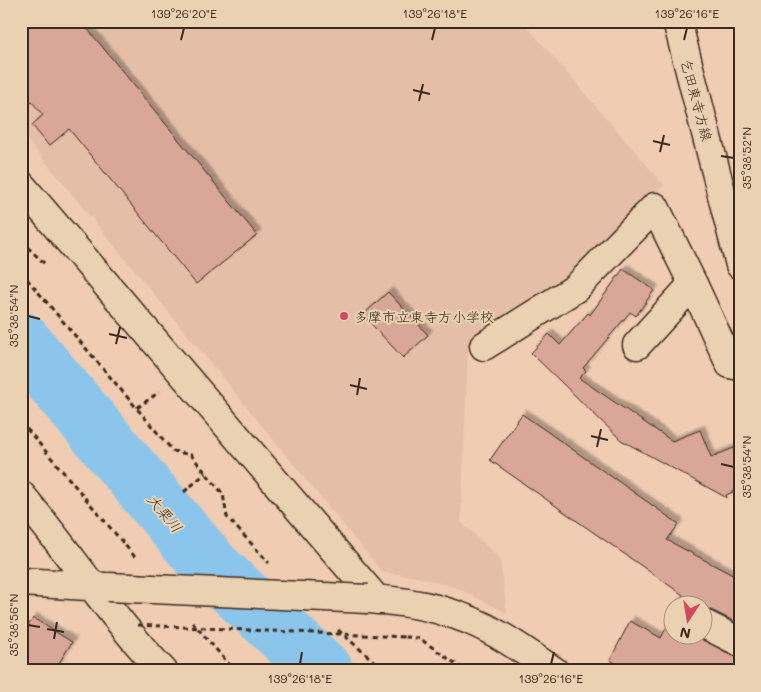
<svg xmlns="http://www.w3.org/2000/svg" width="761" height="692" viewBox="0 0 761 692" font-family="Mali,'Klee One',sans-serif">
<defs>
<filter id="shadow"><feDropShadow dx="4.5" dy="-4.5" stdDeviation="1" flood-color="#0004"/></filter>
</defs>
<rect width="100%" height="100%" fill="#efccb2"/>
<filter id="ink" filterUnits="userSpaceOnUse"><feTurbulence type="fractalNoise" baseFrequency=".02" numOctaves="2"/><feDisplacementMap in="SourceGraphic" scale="10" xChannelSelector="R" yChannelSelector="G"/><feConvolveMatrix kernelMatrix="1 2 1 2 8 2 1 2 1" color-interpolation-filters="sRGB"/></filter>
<g filter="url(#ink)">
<!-- built -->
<path fill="#e5bea7" d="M21 21H522L664 185 565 284 468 347 461 522 500 559 507 613 457 588 418 577 382 572 21 132Z"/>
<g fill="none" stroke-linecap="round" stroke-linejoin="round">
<!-- river -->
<path stroke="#8cc5eb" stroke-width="59" d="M21 341 212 568 324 671"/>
</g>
<!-- building -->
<path fill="#d9a798" stroke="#3b2a1e" filter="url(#shadow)" d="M21 21H81L257 235 196 284 69 129 49 146 32 125 43 115 21 89Z
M623 269 654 290 636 316 630 312 583 368 586 371 579 378 672 441 700 430 711 457 734 448 740 462V489L726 495 727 498 621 440 531 353 549 334 560 345 588 313 590 315Z
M388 292 428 335 403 358 363 315Z
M522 414 679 524 667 540 740 579V624L711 610 704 608V604H678L683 595 490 460Z
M674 613V634H693L733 656 740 657V671H630L610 660 630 621 661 638Z
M33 618 72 642 54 671H33L21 664V637Z"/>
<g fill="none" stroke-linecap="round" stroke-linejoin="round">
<defs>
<path id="minor" d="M21 185 377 600
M637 345 693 284 730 364 740 366
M484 346 576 288 655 207 693 284
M21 495C70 553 111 617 163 671
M21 582 105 587
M368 599C413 601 459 611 499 635 518 646 536 659 554 671
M704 624 740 642"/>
<path id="major" d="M677 21 740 265"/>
</defs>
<!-- minor casing -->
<use href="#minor" stroke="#3b2a1e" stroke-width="31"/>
<!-- major casing -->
<use href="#major" stroke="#3b2a1e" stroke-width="31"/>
<!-- path -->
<path stroke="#3b2a1e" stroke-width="3" stroke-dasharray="5 4" stroke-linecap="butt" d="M21 241 46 265
M21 272 173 451 191 455 223 494 227 517 269 563
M137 408 159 392
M21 422 135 557
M184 492 206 473
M192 622 235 671
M338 630 385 671
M405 637 419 638 466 671"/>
<!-- minor -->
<use href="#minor" stroke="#ead1b2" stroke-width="28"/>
<!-- major -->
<use href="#major" stroke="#ead1b2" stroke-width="28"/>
<defs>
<path id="minor-bridge" d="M108 587 368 599"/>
</defs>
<!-- minor-bridge casing -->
<use href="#minor-bridge" stroke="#3b2a1e" stroke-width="31" stroke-linecap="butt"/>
<!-- path-bridge -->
<path stroke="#3b2a1e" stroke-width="3" stroke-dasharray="5 4" stroke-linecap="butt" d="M138 625 405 637"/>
<!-- minor-bridge -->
<use href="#minor-bridge" stroke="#ead1b2" stroke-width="28"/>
</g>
</g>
<!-- ticks -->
<path fill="none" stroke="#3b2a1e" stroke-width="2" d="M181 40 184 28M432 40 435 28M684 40 687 28M413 90 430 94M419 101 423 84M653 141 670 145M660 152 664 135M721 156 734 158M28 316 40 319M109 334 127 338M116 344 120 327M350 385 367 389M357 395 360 378M591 436 608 440M597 447 601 429M721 464 734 467M28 625 40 627M47 629 64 632M54 639 57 622M300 664 302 652M551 664 554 652"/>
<!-- markers -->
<circle fill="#d1495b" stroke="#ead1b2" stroke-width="2" cx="344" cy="316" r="5"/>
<g text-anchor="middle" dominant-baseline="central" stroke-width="4" stroke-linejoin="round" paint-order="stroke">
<!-- street labels -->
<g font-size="14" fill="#3b2a1e" stroke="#ead1b2">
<text transform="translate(697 100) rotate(75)">乞田東寺方線</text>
</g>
<!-- poi labels -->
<g font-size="14" fill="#3b2a1e" stroke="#ead1b2" text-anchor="start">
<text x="354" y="316">多摩市立東寺方小学校</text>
</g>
<!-- water labels -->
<g font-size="15" font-style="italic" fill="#47413d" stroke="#ead1b2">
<text transform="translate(165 513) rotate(50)">大栗川</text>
</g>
</g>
<!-- margin -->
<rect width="761" height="692" fill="none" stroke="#ead1b2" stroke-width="55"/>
<!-- north arrow -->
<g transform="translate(688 620) rotate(192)"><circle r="24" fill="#ead1b2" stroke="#a48e77"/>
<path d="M0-4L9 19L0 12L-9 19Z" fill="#d1495b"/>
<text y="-8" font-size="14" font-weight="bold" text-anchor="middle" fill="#3b2a1e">N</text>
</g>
<rect x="28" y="28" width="706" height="636" fill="none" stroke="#3b2a1e" stroke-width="2"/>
<g font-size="12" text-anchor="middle" fill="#3b2a1e">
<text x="184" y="18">139°26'20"E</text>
<text x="435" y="18">139°26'18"E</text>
<text x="687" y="18">139°26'16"E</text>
<text transform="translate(747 158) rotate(-90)" y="4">35°38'52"N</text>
<text transform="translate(14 316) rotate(-90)" y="4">35°38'54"N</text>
<text transform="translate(747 467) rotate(-90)" y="4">35°38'54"N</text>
<text transform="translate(14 625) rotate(-90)" y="4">35°38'56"N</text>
<text x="300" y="683">139°26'18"E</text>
<text x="551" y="683">139°26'16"E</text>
</g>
</svg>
